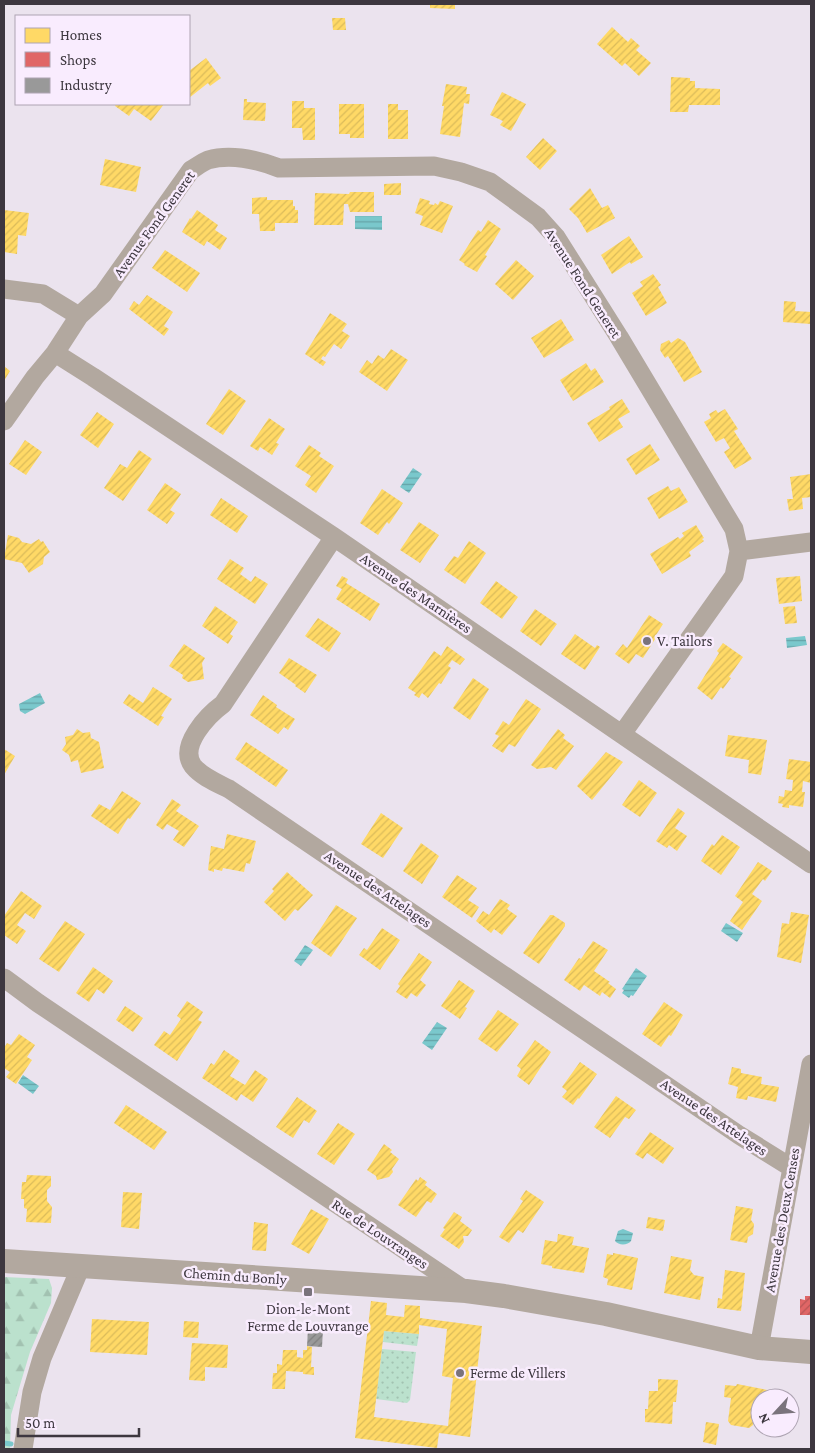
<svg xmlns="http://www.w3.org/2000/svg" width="815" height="1453" viewBox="0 0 815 1453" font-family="'Crimson Pro',serif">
<defs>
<pattern id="grass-dots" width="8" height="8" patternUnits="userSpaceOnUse" patternTransform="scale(1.25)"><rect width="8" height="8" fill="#bbe1cd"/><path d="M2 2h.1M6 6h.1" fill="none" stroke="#a2c2b1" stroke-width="1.8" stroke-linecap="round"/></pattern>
<pattern id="forest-firs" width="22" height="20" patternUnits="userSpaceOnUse" patternTransform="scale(1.25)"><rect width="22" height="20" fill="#bbe1cd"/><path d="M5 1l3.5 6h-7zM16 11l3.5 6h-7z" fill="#a2c2b1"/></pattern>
<pattern id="water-rules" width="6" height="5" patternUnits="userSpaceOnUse" patternTransform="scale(1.25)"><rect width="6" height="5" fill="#7ac8cc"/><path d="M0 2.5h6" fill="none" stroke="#65a3a7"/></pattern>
<pattern id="homes-hatch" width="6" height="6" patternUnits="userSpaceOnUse" patternTransform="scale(1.25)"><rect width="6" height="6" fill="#ffd966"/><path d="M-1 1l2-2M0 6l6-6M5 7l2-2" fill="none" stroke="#dbbb5a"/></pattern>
<pattern id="shops-hatch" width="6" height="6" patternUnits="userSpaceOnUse" patternTransform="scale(1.25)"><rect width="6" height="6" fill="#e06666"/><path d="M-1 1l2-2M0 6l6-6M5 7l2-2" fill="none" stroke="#b75555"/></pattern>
<pattern id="industry-hatch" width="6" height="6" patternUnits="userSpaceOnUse" patternTransform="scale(1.25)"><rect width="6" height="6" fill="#999"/><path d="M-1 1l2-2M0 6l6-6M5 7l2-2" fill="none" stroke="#7e7e7e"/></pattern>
</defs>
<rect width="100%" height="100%" fill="#ebe3ee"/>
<!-- grass -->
<path fill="url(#grass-dots)" d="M384 1331 419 1334 417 1346 383 1342Z
M382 1349 416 1352 410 1400 407 1403 376 1399Z"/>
<!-- forest -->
<path fill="url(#forest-firs)" d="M4 1277 49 1279 52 1288 51 1303 30 1352 11 1415 10 1449H4Z"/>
<!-- water -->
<path fill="url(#water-rules)" d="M355 216H382V230L355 229Z
M413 468 422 474 409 493 400 487Z
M805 636 807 645 787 648 786 638Z
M40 693 45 703 25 714 20 711 19 704Z
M726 923 743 933 737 942 721 931Z
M305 945 313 950 301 966 294 961Z
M636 968 647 976 633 996 631 995 629 998 622 993 624 990 622 989Z
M437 1022 447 1028 432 1050 422 1043Z
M23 1075 39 1086 33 1094 18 1083Z
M623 1229 633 1233 631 1241C628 1245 619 1246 615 1241L618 1231Z"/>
<!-- homes -->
<path fill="url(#homes-hatch)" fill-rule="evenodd" d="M430 4H455V9L430 8Z
M332 18H345L346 30H333Z
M612 27 628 42 631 38 640 46 636 50 651 63 639 76 625 63 622 66 597 44Z
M206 58 221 78 210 86 208 83 189 98V71Z
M671 77 690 78V81H695V88L720 89V105H689L688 112H670Z
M446 84 467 87 466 94H470L469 104 464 103 460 137 440 134 444 106H442Z
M502 92 526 104 511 131 500 125 503 121 490 115Z
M244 99H247V102L266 103 265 121 243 120Z
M292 101H304V108H315V140H303L302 128H292Z
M116 104H164L151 121 134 109 129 116 115 106Z
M339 104H364V138H350V134H339Z
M388 104H398V110H408V139H388Z
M543 138 557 151 540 170 526 157Z
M105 159 141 167 136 192 100 185Z
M401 183V195H384V184Z
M590 188 602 208 608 205 615 218 587 233 578 218 569 209Z
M350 192H374V212H350L348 204H344L343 225H314L315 193 349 194Z
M267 197V200H293V206H295V210H298V223H275V231H260L259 214H252V198Z
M420 198 430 201 429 204 434 205 435 203 438 205 440 201 453 206 442 233 420 225 423 216 415 213Z
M4 210 29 213 26 236 18 235 17 254 4 252Z
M197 210 218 225 215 230 227 238 220 250 207 241 204 246 182 232 190 218 191 219Z
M488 220 501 229 485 255 487 256 477 272 464 265 465 264 459 260 478 230 481 232Z
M629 236 643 257 631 264 630 262 612 274 601 255Z
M165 250 200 273 187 292 152 268Z
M516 260 534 276 513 300 495 284Z
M653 274 661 285 658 287 667 303 646 316 632 293 643 286 640 282Z
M147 295 173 312 164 326 169 329 164 336 129 309 134 301 139 305Z
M784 301 796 302 795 311 811 312V324L783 322Z
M330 313 347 324 342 331 350 336 341 349 334 344 325 357 323 356 321 359 326 362 323 366 305 354Z
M561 319 574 340 544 358 531 338Z
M678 338 685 342 702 372 684 382 668 356 665 358 660 350 661 344 669 340 671 343Z
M391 349 408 360 387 391 359 372 367 360 372 364 378 355 384 359Z
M586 363 591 371 595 368 604 382 573 401 560 380Z
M4 366 10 371 4 381Z
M229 389 246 401 223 435 206 424Z
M622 399 630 412 618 419 623 427 599 442 587 423 610 409 609 407Z
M725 409 738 429 734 431 752 459 735 469 724 452 730 448 724 438 716 442 704 422 711 418 709 414 716 410 718 413Z
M97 412 114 424 98 448 80 435Z
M269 418 285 429 276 443 279 444 272 455 260 447 258 451 250 446Z
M25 440 42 452 26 475 9 464Z
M650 444 660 460 636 475 626 459Z
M309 445 321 453 319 456 334 466 316 493 305 485 311 476 295 466Z
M139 450 152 459 123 501 104 488 120 464 127 468Z
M811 474V497L802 498 803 509 789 511 787 499H793L790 477Z
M165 483 181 494 170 510 175 513 167 524 147 510Z
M668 486 671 491 679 487 688 502 659 519 647 498Z
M382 489 403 503 389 524 387 522 378 535 360 523Z
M221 498 248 516 237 533 210 515Z
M419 522 439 535 420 563 400 550Z
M696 525 704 538 702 539 704 541 689 552 691 556 662 574 650 554 678 537 680 539 684 536 682 533Z
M8 535 19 538 22 542 31 544 39 539 41 542 43 541 50 552 44 557 43 564 29 573 22 563 4 559Z
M469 541 486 553 465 584 444 570 454 556 458 558Z
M230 559 244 568 240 574 251 582 255 576 268 584 255 604 217 579Z
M342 576 348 579 346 583 380 604 370 621 336 599 342 589 336 586Z
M800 576 802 601 779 604 776 578Z
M496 581 518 597 502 619 480 603Z
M215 606 238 622 230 634 233 636 228 644 202 626Z
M795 606 797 623 785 624 783 607Z
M535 609 557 624 541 646 520 631Z
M649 615 663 624 656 635 657 636 643 658 636 654 629 664 615 654 623 644 627 648Z
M318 618 341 633 329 652 305 636Z
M575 634 595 648 597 645 600 647 585 670 561 654Z
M723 643 743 657 729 677 731 678 723 689 721 687 712 700 697 688 719 653 717 651Z
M184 644 205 658 202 663 204 679 188 682 182 678 183 675 169 666Z
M447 646 465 659 460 665 452 660 448 666 451 668 441 684 439 683 428 698 422 693 419 698 414 695 416 693 408 688 434 651 441 656Z
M289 658 317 675 305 693 295 686 296 685 279 673Z
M473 678 489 689 470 720 453 708Z
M153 687 172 699 161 716 164 717 158 726 123 703 129 694 143 703Z
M263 695 277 705 276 707 295 719 288 730 284 727 278 734 250 715Z
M526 699 541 709 515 747 509 744 503 753 492 746 499 736 495 734 503 721 509 725Z
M77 729 83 733 90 732 91 738 99 742 104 768 81 773 78 760 71 762 69 755 62 750 66 744 65 737 73 735Z
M558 729 565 735 563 738 574 746 556 770 551 767 537 769 531 765Z
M728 735 767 740 761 775 748 773 749 760 725 756Z
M246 742 288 770 276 787 235 759Z
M4 749 15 756 4 775Z
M606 752 623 762 592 800 577 786Z
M789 759 811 762V783L803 781 802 792H805L803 807 789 805V808L782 807 783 804 778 803 779 796 784 797 785 790 792 791 793 780 786 779Z
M639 780 657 793 640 817 622 805Z
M122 791 141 803 130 819 128 818 118 834 91 816 99 804 110 810Z
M172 799 181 805 176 811 199 826 184 847 173 840 179 831 167 824 163 830 156 825Z
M678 808 685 813 675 828 687 836 677 851 669 845 667 848 656 841Z
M381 813 403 828 383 858 361 844Z
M227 834 256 841 250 864 246 863 244 872 223 868 222 871 214 869V872L208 870 211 846 224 849Z
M722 835 740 847 721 875 701 861 712 844 714 846Z
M421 843 439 856 422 884 403 871Z
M758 862 772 871 765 881 763 879 752 894 762 901 742 930 730 921 743 902 735 896Z
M287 872 313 895 298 911 295 909 285 921 264 902 274 891 272 889Z
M457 875 477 888 468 900 479 907 472 918 442 897Z
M21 891 42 906 34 919 25 913 17 925 26 931 17 944 4 935V916Z
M500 899 510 905 507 909 517 916 502 935 494 929 491 933 476 921 483 911 489 915Z
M336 905 357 918 331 957 311 943Z
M791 912 809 915 801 963 777 957 782 923 789 924Z
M550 915H553L565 923V926L539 964 523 953Z
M65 921 85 934 59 972 39 959Z
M382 928 400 940 380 970 359 955 364 948 367 950Z
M593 941 608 950 594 971 610 982 608 983 616 989 610 998 602 992 600 996 584 985 580 991 564 980 579 958 581 959Z
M419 953 432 962 420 980 426 985 417 997 411 993 407 999 396 992 400 986 398 984Z
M93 967 113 981 104 994 97 989 89 1002 76 993Z
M459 980 475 991 465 1007 467 1008 460 1019 441 1006Z
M187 1001 203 1012 198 1020 202 1022 177 1061 154 1045 164 1031 170 1035 181 1019 177 1016Z
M664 1002 683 1015 671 1036 669 1035 661 1047 642 1034Z
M125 1006 143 1018 133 1032 116 1020Z
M498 1010 519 1024 497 1052 478 1039Z
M19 1034 35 1045 27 1057 32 1060 16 1084 6 1077 10 1072 4 1068V1048L7 1043 11 1045Z
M535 1040 551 1052 529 1085 517 1076 521 1069 517 1066Z
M224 1050 240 1061 230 1076 245 1085 255 1070 268 1079 253 1102 241 1094 237 1101 202 1078 211 1063 214 1065Z
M580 1062 597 1074 579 1099 578 1098 573 1105 562 1097 567 1091 562 1087Z
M732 1067 741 1069V1073L762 1077 761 1084 779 1087 776 1102 748 1096 747 1100 736 1098 738 1087 728 1084Z
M616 1096 636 1110 629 1119 625 1117 610 1138 594 1127Z
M297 1097 317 1111 309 1123 304 1120 293 1138 276 1127Z
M126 1105 167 1132 154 1150 114 1123Z
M338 1123 355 1134 334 1165 317 1154Z
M650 1132 674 1148 663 1164 647 1153 643 1159 635 1154Z
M384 1144 392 1150 390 1152 399 1159 392 1169 393 1172 389 1177 377 1180 376 1176 367 1170Z
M27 1175 51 1176V1186L47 1190V1201L52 1207 51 1223 26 1222 27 1209 24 1208V1199H21L22 1182H26Z
M420 1177 427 1182 425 1185 437 1194 431 1203 427 1201 416 1217 398 1205 416 1179 418 1181Z
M526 1190 544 1202 523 1233 518 1230 509 1243 499 1237 523 1201 520 1199Z
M123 1192 142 1193 139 1229 121 1227Z
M736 1206 753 1209 751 1220 754 1224 753 1234 748 1237 747 1243 730 1240Z
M311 1209 329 1219 309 1254 291 1244Z
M454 1212 462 1217 460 1221 472 1230 468 1236H463L464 1242 459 1249 440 1236 445 1229 443 1228Z
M648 1217 665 1220 663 1231 646 1228Z
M254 1222 268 1224 266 1251 252 1250Z
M558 1234 574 1237 572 1245 589 1248 584 1273 552 1268V1266L541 1264 545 1240 557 1242Z
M613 1253 638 1258 632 1290 607 1285 608 1279 603 1277 607 1254 613 1255Z
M671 1256 692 1260 690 1270 694 1275 704 1277 700 1300 664 1293Z
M725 1270 745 1273 741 1311 717 1308 718 1298 722 1299Z
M371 1301 387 1303 386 1315 404 1317 405 1305 420 1306V1318L482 1326 470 1437 439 1433 437 1448 355 1438ZM419 1325 447 1329 442 1376 453 1378 448 1426 374 1417 384 1331 419 1334Z
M92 1319 149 1322 147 1355 90 1352Z
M184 1321 199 1322 198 1338 183 1337Z
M192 1343 228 1345 227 1368 205 1367V1381L189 1380Z
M307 1346 312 1347 311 1367H314V1375L303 1374V1372L286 1371 285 1389H272L273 1373H277V1364L282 1365 283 1350H297V1357L303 1358V1350H307Z
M658 1379 678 1380 676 1402H673L672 1424 645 1422V1409H648L649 1391H658Z
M737 1384 783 1393 784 1398H760V1405L757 1407 753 1425 749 1428 731 1425 728 1421 731 1398 724 1397 725 1385 736 1386Z
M706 1422 719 1424 716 1445 703 1442Z"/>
<!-- shops -->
<path fill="url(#shops-hatch)" d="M805 1296H811V1315H800V1299L805 1300Z"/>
<!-- industry -->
<path fill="url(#industry-hatch)" d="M308 1329H323L322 1347 307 1346Z"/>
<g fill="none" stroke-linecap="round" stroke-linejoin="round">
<!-- stream -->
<path stroke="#7ac8cc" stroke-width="5" d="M4 1443 11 1444"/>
<!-- minor -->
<path stroke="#b2a89f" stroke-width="19" d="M4 289 43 294 79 316
M55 353 93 377 334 537 811 864
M4 421 35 377 55 353 79 316 103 294 191 170C196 167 203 162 208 160 232 153 258 160 279 168L434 166 461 172 490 182 538 217 556 237 619 337 734 529 739 551 734 576 622 734
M334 537 223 704C208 715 178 746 193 766 202 777 217 783 229 789L739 1135 792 1168
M739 551 811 542
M4 978 38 1003 466 1291
M759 1348 811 1064
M23 1449 32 1392 42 1358 81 1266"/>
<!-- tertiary -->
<path stroke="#b2a89f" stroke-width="24" d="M4 1261 466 1291 504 1296 606 1314 759 1348 811 1352"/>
</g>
<!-- markers -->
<g fill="#7a737c" stroke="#f9ecfe" stroke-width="2">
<circle cx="647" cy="641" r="5"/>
<rect x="303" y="1287" width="10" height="10" rx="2.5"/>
<circle cx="460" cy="1373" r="5"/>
</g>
<g text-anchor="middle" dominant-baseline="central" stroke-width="5" stroke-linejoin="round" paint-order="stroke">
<!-- street labels -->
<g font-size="15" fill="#3d373f" stroke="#f9ecfe">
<text transform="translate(154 224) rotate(-54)">Avenue Fond Generet</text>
<text transform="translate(583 283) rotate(57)">Avenue Fond Generet</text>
<text transform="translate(416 593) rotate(34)">Avenue des Marnières</text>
<text transform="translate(378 889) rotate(34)">Avenue des Attelages</text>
<text transform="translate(714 1117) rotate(34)">Avenue des Attelages</text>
<text transform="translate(782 1220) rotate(-80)">Avenue des Deux Censes</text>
<text transform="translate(380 1234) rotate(34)">Rue de Louvranges</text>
<text transform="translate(235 1276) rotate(4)">Chemin du Bonly</text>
</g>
<!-- poi labels -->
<g font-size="15" fill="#3d373f" stroke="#f9ecfe" text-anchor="start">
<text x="657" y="641">V. Tailors</text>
<text x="308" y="1309" text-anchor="middle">Dion-le-Mont<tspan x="308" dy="17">Ferme de Louvrange</tspan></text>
<text x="470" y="1373">Ferme de Villers</text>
</g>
</g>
<!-- border -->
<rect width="815" height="1453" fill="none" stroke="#3d373f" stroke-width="10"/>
<!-- legend -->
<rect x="15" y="15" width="175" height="90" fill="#f9ecfe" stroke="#aea4b2"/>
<rect x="25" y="28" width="25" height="15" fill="#ffd966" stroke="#aea4b2"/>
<text x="60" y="40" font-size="15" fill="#3d373f">Homes</text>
<rect x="25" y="52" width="25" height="15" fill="#e06666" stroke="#aea4b2"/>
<text x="60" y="65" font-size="15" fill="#3d373f">Shops</text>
<rect x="25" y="78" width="25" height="15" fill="#999999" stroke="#aea4b2"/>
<text x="60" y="90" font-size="15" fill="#3d373f">Industry</text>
<!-- north arrow -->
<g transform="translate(775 1413) rotate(244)"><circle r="24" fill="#f9ecfe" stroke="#aea4b2"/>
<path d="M0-4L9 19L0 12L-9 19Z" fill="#7a737c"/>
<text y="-8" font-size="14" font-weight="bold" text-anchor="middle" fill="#3d373f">N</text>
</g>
<!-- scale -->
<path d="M18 1428v8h121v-8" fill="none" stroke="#3d373f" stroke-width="2.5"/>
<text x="25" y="1428" font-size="15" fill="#3d373f" stroke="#f9ecfe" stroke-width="4" paint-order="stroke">50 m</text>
</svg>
